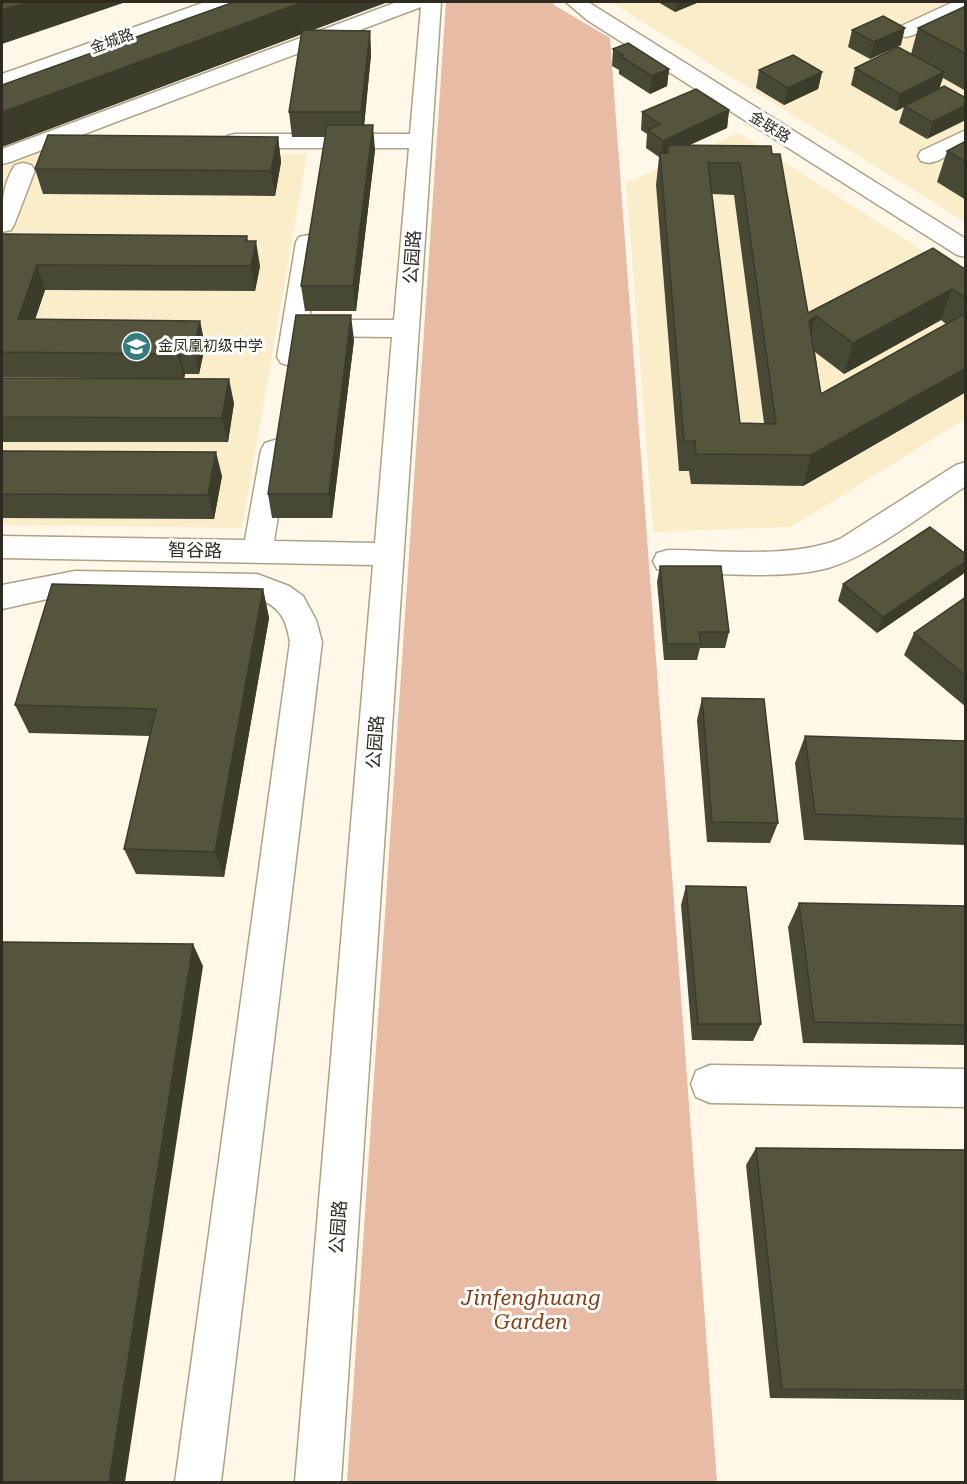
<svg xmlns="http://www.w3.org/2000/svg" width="967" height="1484" viewBox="0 0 967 1484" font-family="'Roboto Serif','Noto Sans SC',serif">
<rect width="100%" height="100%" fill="#fff8e8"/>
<!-- built -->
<path fill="#faedca" d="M612 2H965V222L612 3Z
M739 133 965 278V419L791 527 653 532 626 183Z
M39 153 307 154 242 528 2 525V167Z"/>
<!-- green -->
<path fill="#e8bba5" d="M446 2H554V5L610 38 717 1482H347Z"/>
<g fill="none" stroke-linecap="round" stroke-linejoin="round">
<defs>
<path id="minor" d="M205 2H233L230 6 2 87V74Z
M397 2H441L341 1482H295L373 565 2 558V536L245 540 261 450 265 443 275 440 285 443 289 450 274 541 375 543 392 337 306 336 303 357 299 363 290 366 281 363 277 357 296 242 299 237 308 235 317 237 320 242 309 320H394L409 148H235L227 146 224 141 227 136 235 134H410L421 7 10 162 2 164V149Z
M566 2H588L966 239V257L957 255 587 20Z
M953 2H966V11L913 35 906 37 899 35 896 31 899 27Z
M966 130V146L937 161 929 163 921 161 918 156 921 151Z
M23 163 31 165 35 170 14 225 11 230 2 232C2 208 1 186 15 165Z
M966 462V486C927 511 871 556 828 568 784 580 715 573 668 572L657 569 653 561 657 553 668 550C721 550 791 559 840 539L956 465Z
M75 571 257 574 289 586 303 596 316 620 322 642 221 1482H175L290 642C286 618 280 607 257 598L75 593 2 609V585Z
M710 1065 966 1069V1107L710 1103 696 1097 691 1084 696 1071Z"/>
</defs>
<!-- minor casing -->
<use href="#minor" stroke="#aca288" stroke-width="3"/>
<!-- minor -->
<use href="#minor" fill="#fff" fill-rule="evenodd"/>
</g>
<!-- wall -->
<path fill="#484934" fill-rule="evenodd" d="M658 2H699L675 12Z
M966 6V91L943 78 939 89 944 86 927 139 899 123 904 107 896 111 851 85 855 68 911 54 918 28Z
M311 30 370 31 371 55 364 125 375 150 356 311H305L301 286 325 137H292L289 112 302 34Z
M852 30 901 45 870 59 848 47Z
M613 49 669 69 667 86 650 94 619 74V70L612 66Z
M759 70 822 72 818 89 784 105 756 88Z
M729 110 727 128 689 145 772 154 808 313 966 270V392L803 486 691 484 689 471H679L656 185 659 157 646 148 647 134 641 130 642 112ZM712 194 734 195 764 423H740ZM941 320 946 324 821 394 815 352 844 374Z
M278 137 281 162 275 196 43 194 35 169Z
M966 141V200L937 182 947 151Z
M2 234 247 236 248 241 260 266 255 291 45 290 35 319 200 321 205 346 199 374H185L184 378 234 403 228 442H2V378H97L2 377Z
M354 340 332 518H272L268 494Z
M2 451 222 476 214 519 2 518Z
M966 554V569L963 574 877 633 838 601 843 584Z
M660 566 729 632 725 648H700L697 660H664L657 582Z
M263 589 269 618 224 877 136 874 124 849 150 736 29 733 15 705Z
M966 597V707L904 655 914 633Z
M702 698 778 823 770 843 707 842 697 720Z
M805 736 966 741V845L804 840 795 763Z
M686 886 761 1024 753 1041 692 1040 681 905Z
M799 903 966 906V1045L803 1043 788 927Z
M756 1148 966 1150V1400L770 1398 746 1165Z"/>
<!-- shaded-wall -->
<path fill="#3b3c2a" d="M28 2H126L2 44V10Z
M303 2H388L2 147V112Z
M676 2H699L675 12Z
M905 28 901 45 870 59 874 42Z
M370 31 371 55 363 137 361 112Z
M669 69 667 86 650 94 652 76Z
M822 72 818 89 784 105 788 88Z
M944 72 939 90 896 111 900 94Z
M966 105V120L927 139 932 122Z
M729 110 727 128 668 155V145L666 156 661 158 663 141Z
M373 125 375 150 356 311 353 286Z
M278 137 281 162 275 196 271 171Z
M256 241 260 266 255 291 251 266Z
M37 265 45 290 27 344 18 319Z
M952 289 941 320 844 374 853 343Z
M351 315 354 340 332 518 329 494Z
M816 316 808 348 809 321Z
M200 321 205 346 199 374 194 349Z
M179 349 185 374 184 379 178 354Z
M966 368V392L803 486 811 455Z
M229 379 234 403 228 442 222 418Z
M216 452 222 476 214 519 208 495Z
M966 561V569L963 574 877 633 883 617Z
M263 589 269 618 224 877 215 852Z
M193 944 203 966 125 1482H109Z"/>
<!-- building -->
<path fill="#54553c" stroke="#3b3c2a" stroke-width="1.5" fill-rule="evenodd" d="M2 2H28L2 10Z
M234 2H303L2 112V85Z
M966 6V54L918 28Z
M883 16 905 28 874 42 852 30Z
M302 30 370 31 361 112H289Z
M628 43 669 69 652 76 620 56 623 55 613 49Z
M898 47 944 72 900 94 855 68Z
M793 55 822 72 788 88 759 70Z
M944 86 966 98V105L932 122 904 106Z
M696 89 729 110 663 141 648 130 660 124 642 112Z
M327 125H373L353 286H301Z
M48 135 278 137 271 171 35 169Z
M966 141V162L947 151Z
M668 145 771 146 772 154H780L808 313 933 248 966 270V298L952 289 853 343 816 316 809 321 821 394 966 313V368L811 455 696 454 695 441H684L660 153H668ZM708 163H740L776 424 740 423Z
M2 234 247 236 246 241H256L251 266 37 265 18 319 200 321 194 349H179L178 354 2 352Z
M296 315H351L329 494H268Z
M2 378 229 379 222 418 2 417Z
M2 451 216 452 208 495 2 494Z
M930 527 966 554V561L883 617 843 584Z
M660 566H721L729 632H699L701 644H667Z
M52 584 263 589 215 852 124 849 156 709 15 705Z
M966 597V676L914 633Z
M702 698 764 699 778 823 712 822Z
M805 736 966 741V819L815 814Z
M686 886 746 887 761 1024H698Z
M799 903 966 906V1025L814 1022Z
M2 942 193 944 109 1482H2Z
M756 1148 966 1150V1390L782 1389Z"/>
<!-- icons -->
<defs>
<symbol id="school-disc" viewBox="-11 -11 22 22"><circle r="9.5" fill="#357d7a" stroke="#fff"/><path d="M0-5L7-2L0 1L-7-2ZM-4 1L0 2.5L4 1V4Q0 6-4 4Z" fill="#fff"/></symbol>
</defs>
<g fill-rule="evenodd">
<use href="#school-disc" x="120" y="330" width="33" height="33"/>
</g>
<g text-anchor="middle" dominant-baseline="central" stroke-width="6" stroke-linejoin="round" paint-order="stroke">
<!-- far-street labels -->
<g font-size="15" fill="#2f2b20" stroke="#fff">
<text transform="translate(112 41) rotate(-20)">金城路</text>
<text transform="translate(770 127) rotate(32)">金联路</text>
</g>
<!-- far-poi labels -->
<g font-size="15" fill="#2f2b20" stroke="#fff" text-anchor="start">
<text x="158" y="346">金凤凰初级中学</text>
</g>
<!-- street labels -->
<g font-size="18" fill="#2f2b20" stroke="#fff">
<text transform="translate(412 257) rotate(-86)">公园路</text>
<text transform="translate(195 550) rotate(1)">智谷路</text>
<text transform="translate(375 742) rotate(-86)">公园路</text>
<text transform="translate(338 1227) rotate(-86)">公园路</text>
</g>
<!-- near-park labels -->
<g font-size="21" font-style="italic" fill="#843d0e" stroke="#fff">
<text x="531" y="1298">Jinfenghuang<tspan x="531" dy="24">Garden</tspan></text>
</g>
</g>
<!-- border -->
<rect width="967" height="1484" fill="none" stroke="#2f2b20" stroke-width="6"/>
</svg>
